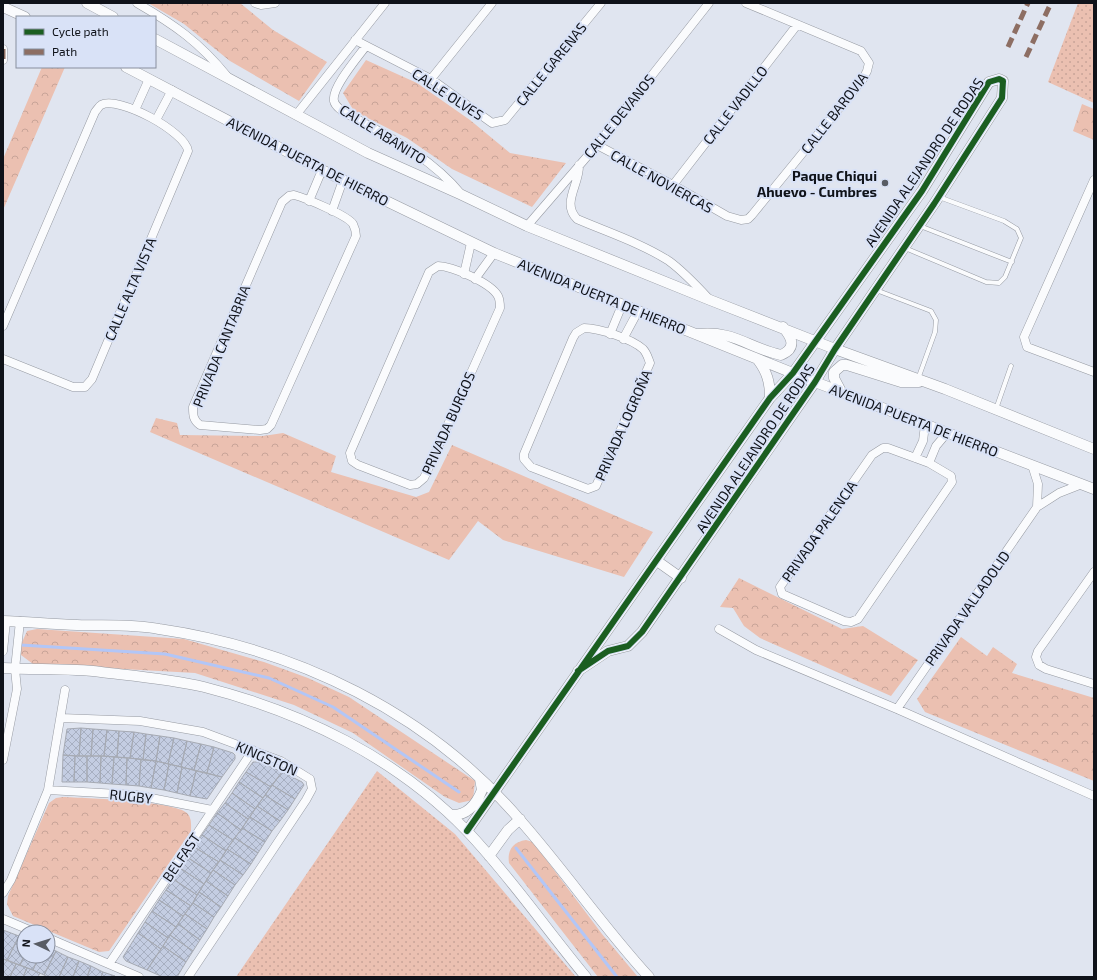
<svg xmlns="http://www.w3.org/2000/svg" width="1097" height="980" viewBox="0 0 1097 980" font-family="'Exo 2',sans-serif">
<defs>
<pattern id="grass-dots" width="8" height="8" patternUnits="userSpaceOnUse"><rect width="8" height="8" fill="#ebc0b1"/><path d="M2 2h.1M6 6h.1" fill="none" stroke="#c8a498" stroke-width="1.8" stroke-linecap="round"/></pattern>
<pattern id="forest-crowns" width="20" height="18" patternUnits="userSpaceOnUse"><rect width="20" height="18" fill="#ebc0b1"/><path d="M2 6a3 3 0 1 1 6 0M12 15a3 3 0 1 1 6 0" fill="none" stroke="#c8a498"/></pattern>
<pattern id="building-cross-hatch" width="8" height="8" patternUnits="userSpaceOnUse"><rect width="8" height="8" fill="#c4cde2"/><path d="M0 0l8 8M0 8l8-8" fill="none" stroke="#a7afc1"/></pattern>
</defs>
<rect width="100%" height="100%" fill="#e0e5f0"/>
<!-- grass -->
<path fill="url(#grass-dots)" d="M1078 3H1094V103L1048 82Z
M377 771 455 834 576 977H236Z"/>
<!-- forest -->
<path fill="url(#forest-crowns)" d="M148 3H240L273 30 327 62 299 101 230 61 184 24Z
M366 60 417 83 470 120 510 153 566 163 532 207 452 169 407 138 354 111 343 93Z
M42 67H65L3 210V159Z
M1082 104 1094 109V140L1073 131Z
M156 418 177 423 180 435 263 436 283 433 336 456 331 472 416 497 429 492 452 445 653 532 624 577 503 540 478 521 449 560 150 432Z
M739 578 842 629 863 626 918 660 891 696 760 638 744 626 733 608 720 607Z
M37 629 184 639 264 662 308 678 349 697 475 781 473 800 459 803 445 797 353 733 294 705 195 673 33 664 21 655 20 647 27 631Z
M961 637 987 656 993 647 1017 664 1012 673 1094 698V781L925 712 917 699Z
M63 797C84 798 174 801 187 813 192 818 191 825 191 831L109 951 99 952 13 916 7 904 8 896 49 803 56 798Z
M526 840 533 842 602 934 638 977H598L509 863C507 850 513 842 526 840Z"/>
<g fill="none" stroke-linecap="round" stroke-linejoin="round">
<!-- stream -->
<path stroke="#b2c6f7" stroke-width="3" d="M21 645 165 654 269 678 333 707 459 792
M516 848 617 977"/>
</g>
<!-- building -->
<path fill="url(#building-cross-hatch)" stroke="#a6aab3" d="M81 728 93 729 91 756H79Z
M81 728 79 756 63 755 67 729Z
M93 729 107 730 104 756H91Z
M107 730 119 731 117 757 104 756Z
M119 731 134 732 130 758 117 757Z
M134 732 146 734 143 760 130 758Z
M146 734 160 736 156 761 143 760Z
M160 736 174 738 168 764 156 761Z
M174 738 187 741 181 767 168 764Z
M187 741 201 744 194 770 181 767Z
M201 744 214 747 207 773 194 770Z
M214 747 233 753 235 755V759L222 777 207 773Z
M63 755 75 756 74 782H62Z
M75 756H87V782H74Z
M87 756H101L100 783 87 782Z
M101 756 114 757 112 784 100 783Z
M114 757 127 758 126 785 112 784Z
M127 758 141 759 139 786 126 785Z
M141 759 156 761 151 788 139 786Z
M156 761 169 764 164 790 151 788Z
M253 762H259L282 772 271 787 246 772Z
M169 764 182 767 177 793 164 790Z
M182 767 196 771 190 796 177 793Z
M196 771 222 777 207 799 190 796Z
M246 772 271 787 263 798 239 782Z
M282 772 302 782 304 785 295 799 272 785Z
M239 782 263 798 255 809 232 793Z
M272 785 295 799 288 810 265 795Z
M232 793 255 809 248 819 225 803Z
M265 795 288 810 280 821 257 806Z
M225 803 248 819 241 830 217 813Z
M257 806 280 821 272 831 250 817Z
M217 813 241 830 233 840 209 825Z
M250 817 272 831 265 842 242 828Z
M209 825 233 840 226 851 202 835Z
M242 828 265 842 258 853 235 838Z
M202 835 226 851 219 862 194 847Z
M235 838 258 853 251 864 227 849Z
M194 847 219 862 211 873 187 857Z
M227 849 251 864 243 875 220 860Z
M187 857 211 873 204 884 180 868Z
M220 860 243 875 235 885 213 870Z
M180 868 204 884 197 895 173 879Z
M213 870 235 885 228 896 206 881Z
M173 879 197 895 191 906 166 890Z
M206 881 228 896 221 907 199 892Z
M166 890 191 906 183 916 159 900Z
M199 892 221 907 214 917 193 903Z
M159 900 183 916 176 927 152 911Z
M193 903 214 917 207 929 185 914Z
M152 911 176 927 168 938 145 922Z
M185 914 207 929 200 940 178 924Z
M145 922 168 938 161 949 138 933Z
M178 924 200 940 193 951 170 935Z
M3 930 19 936 7 960 3 959Z
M138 933 161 949 147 970 126 961 123 957Z
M170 935 193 951 186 962 163 946Z
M19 936 24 938V956L20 965 7 960Z
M163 946 186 962 177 977H163L147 970Z
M48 948 56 951 44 975 33 970 39 956H48Z
M56 951 68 957 59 977H48L44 975Z
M24 956H39L33 970 20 965Z
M68 957 79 961 73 977H59Z
M3 959 16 964 10 977H3Z
M79 961 91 966 87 977H73Z
M16 964 27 968 23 977H10Z
M91 966 103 972 101 977H87Z
M27 968 40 973 38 977H23Z
M103 972 115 976 101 977Z"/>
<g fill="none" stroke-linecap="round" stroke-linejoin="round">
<defs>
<path id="service" d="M920 226 1012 262
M905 248 986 282 999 283 1005 277 1021 238 1017 229 1004 221 939 197
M876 290 931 311 936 320 935 332 918 379
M996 409 1011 366"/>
<path id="minor" d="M137 3C175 25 199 42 227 76
M255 3 261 5 275 3
M355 40 431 79 492 123 505 120 601 3
M366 46C358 57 331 88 334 101 335 106 339 108 342 111 387 136 429 155 462 195
M3 49V60
M431 79 492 3
M135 110 149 79
M296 115 385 3
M156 120 172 90
M597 145 673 185 727 216 741 220 748 219 752 215 863 79 867 71 869 63 861 51 746 3
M579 165C580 184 561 203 577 219 607 232 641 243 669 261 684 272 696 285 709 299
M1094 180 1024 337 1027 347 1094 372
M673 185 797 25
M294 195C305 198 347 215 353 224 355 228 356 232 356 236L271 425 267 429 260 430 200 425C193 420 193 415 193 407L282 202 289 196Z
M309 201 322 170
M332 211 343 180
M527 226 597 145 709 3
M438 266C452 266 491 283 498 296 500 300 500 304 500 308L424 478 417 484 410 485 358 465 352 461 350 453 429 272Z
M464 274 471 243
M475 279 494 253
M3 326 95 112C97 110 99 106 101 105 118 95 186 132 188 151L92 379 85 387H73L3 359
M584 328C599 328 632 339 643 349 647 353 648 358 650 363L596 486 588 489 531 467 524 459V454L573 338 576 333Z
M610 334 622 305
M623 339 638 311
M883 448H888L929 463 951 476 952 482 858 619 851 622 844 621 782 594 780 587 872 455Z
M915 458 923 441 925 425
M929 463 936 446 947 433
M1032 465 1038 484 1037 507
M1094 572 1038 651 1036 657 1039 665 1046 669 1094 684
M719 629 756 650 897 709 1094 796
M3 651 6 621
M897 709 1037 507 1059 493 1082 484
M61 718 140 721 203 732 281 761 310 779 312 789 306 800 188 977
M3 760 17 689 15 669 20 621
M48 790 136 795 212 810
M3 893 11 880 48 790 65 690
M3 919 34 932
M48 938 139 977
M109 964 253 750"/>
<path id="tertiary" d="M87 3 113 17
M3 7 25 17
M155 39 368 153 462 195 527 226 710 300 835 349 945 389 1094 449
M126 67 322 170 494 253 815 382 1094 489
M698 334C733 330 749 348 781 355 797 348 792 338 783 327
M758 360C767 372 770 382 770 398
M842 393 834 378V372L842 365H847L901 382H919
M657 561 681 578
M3 621C28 622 52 624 77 625 104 626 132 624 159 629 296 649 429 713 520 820 565 871 603 927 649 977
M3 668C35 670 68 668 101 672 135 676 171 679 204 687 302 712 397 758 467 831 510 876 546 929 586 977
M451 815C467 816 476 805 482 790L480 779
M467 831 770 398 793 373 922 191 989 82 999 79 1003 81 1002 98 934 204 835 349 815 382 642 632 628 646 608 651 578 671
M489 856 508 830 520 819"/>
</defs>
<!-- service casing -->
<use href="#service" stroke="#969aa2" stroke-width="5"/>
<!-- minor casing -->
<use href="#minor" stroke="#969aa2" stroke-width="9"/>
<!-- tertiary casing -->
<use href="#tertiary" stroke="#969aa2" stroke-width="11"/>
<!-- service -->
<use href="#service" stroke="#fafbfd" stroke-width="4"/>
<!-- minor -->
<use href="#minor" stroke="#fafbfd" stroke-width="8"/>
<!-- tertiary -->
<use href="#tertiary" stroke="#fafbfd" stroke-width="10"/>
<!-- quiet -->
<path stroke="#8d6e63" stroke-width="5" stroke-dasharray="10 5" stroke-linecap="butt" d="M1008 47 1028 3
M3 49V60
M1026 57 1051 3"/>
<defs>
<path id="cycleway" d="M467 831 770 398 793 373 922 191 989 82 999 79 1003 81 1002 98 934 204 835 349 815 382 642 632 628 646 608 651 578 671"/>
</defs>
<!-- cycleway casing -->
<use href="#cycleway" stroke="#d9e2f7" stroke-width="8"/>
<!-- cycleway -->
<use href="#cycleway" stroke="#1b5e20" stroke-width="6"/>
</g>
<!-- markers -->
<circle fill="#585c64" stroke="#d9e2f7" stroke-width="1.5" cx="885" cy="183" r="4"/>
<g text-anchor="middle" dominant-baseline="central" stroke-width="4" stroke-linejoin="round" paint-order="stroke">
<!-- street labels -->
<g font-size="14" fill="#0f1219" stroke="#d9e2f7">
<text transform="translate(551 64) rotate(-51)">CALLE GARENAS</text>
<text transform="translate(448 94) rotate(33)">CALLE OLVES</text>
<text transform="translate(735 105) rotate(-52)">CALLE VADILLO</text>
<text transform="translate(834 113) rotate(-52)">CALLE BAROVIA</text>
<text transform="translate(619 116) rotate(-51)">CALLE DEVANOS</text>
<text transform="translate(383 134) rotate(32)">CALLE ABANITO</text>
<text transform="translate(308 161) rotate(27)">AVENIDA PUERTA DE HIERRO</text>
<text transform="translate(924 162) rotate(-56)">AVENIDA ALEJANDRO DE RODAS</text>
<text transform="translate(662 181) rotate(29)">CALLE NOVIERCAS</text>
<text transform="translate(130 289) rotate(-67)">CALLE ALTA VISTA</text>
<text transform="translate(602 296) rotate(22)">AVENIDA PUERTA DE HIERRO</text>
<text transform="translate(221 346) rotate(-68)">PRIVADA CANTABRIA</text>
<text transform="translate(914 420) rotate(21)">AVENIDA PUERTA DE HIERRO</text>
<text transform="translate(448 423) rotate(-66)">PRIVADA BURGOS</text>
<text transform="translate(623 425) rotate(-66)">PRIVADA LOGROÑA</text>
<text transform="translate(755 448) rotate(-56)">AVENIDA ALEJANDRO DE RODAS</text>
<text transform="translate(819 531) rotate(-55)">PRIVADA PALENCIA</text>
<text transform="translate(967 608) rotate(-55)">PRIVADA VALLADOLID</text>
<text transform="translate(267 758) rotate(24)">KINGSTON</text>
<text transform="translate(131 796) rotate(6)">RUGBY</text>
<text transform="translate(181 857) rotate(-56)">BELFAST</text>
</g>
<!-- poi labels -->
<g font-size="14" font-weight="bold" fill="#0f1219" stroke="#d9e2f7" text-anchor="end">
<text x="877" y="175">Paque Chiqui<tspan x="877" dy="16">Ahuevo - Cumbres</tspan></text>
</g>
</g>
<!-- border -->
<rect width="1097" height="980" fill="none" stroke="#0f1219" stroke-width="8"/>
<!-- legend -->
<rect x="16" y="16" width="140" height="52" fill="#d9e2f7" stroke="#888f9e"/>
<rect x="24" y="29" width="20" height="6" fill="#1b5e20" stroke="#888f9e"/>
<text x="52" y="36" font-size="12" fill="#0f1219">Cycle path</text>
<rect x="24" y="49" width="20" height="6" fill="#8d6e63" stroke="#888f9e"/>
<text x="52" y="56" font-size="12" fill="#0f1219">Path</text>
<!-- north arrow -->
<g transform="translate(36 944) rotate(274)"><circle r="19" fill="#d9e2f7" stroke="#888f9e"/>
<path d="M0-3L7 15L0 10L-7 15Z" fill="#585c64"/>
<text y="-6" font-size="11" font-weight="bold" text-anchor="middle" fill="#0f1219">N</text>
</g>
</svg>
